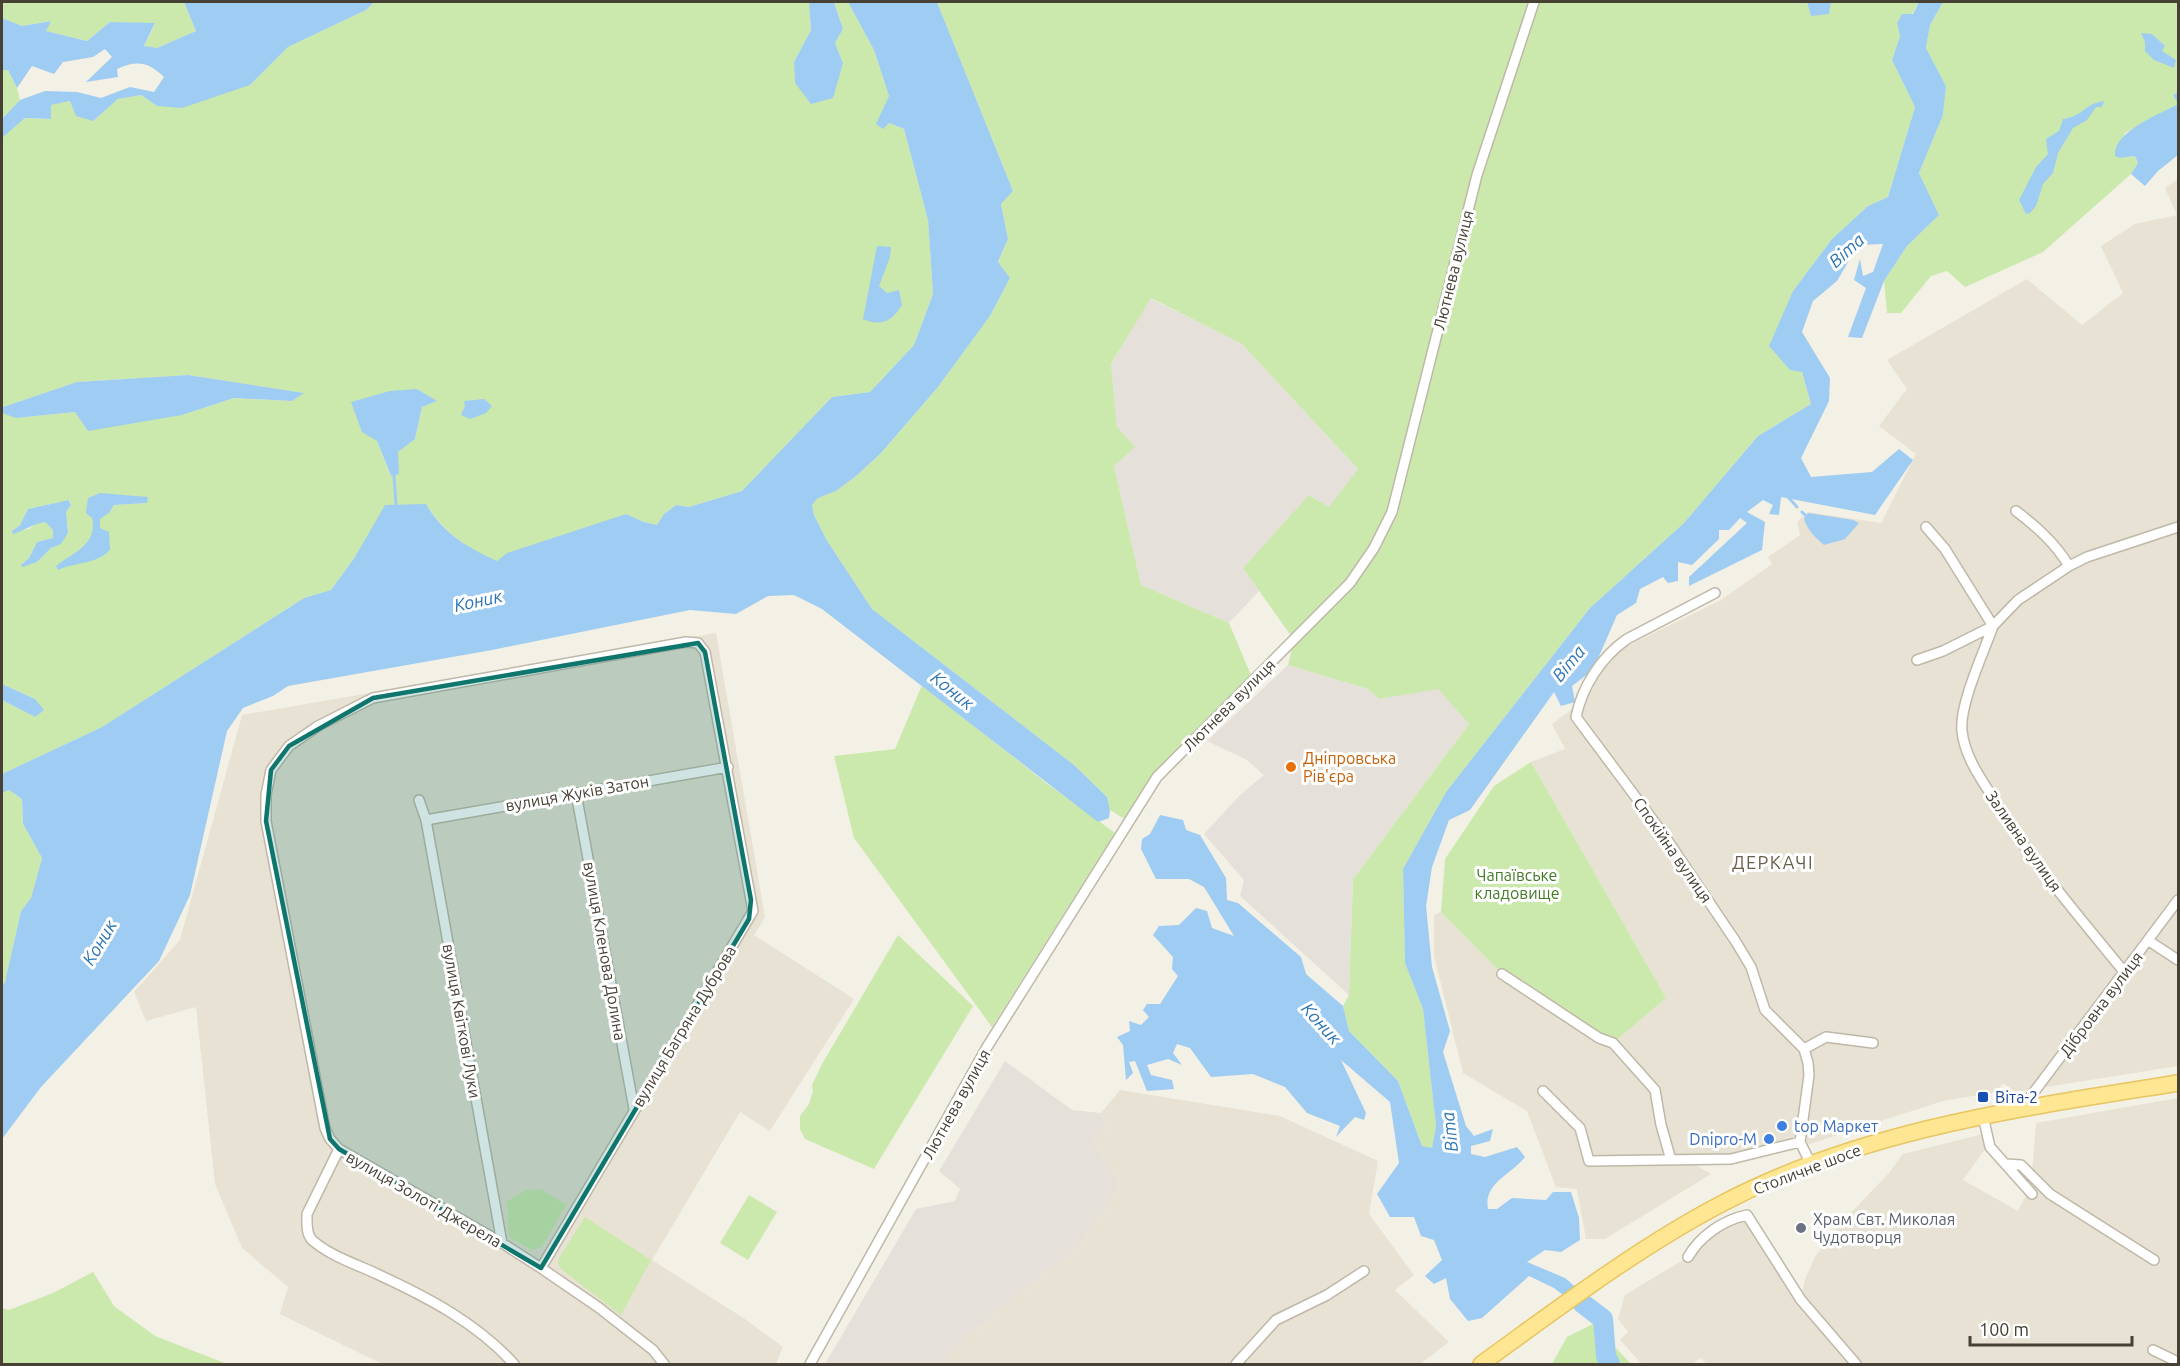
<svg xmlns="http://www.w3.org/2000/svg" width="2180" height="1366" viewBox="0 0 2180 1366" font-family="Ubuntu,sans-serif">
<rect width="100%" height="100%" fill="#f3f0e5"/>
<!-- residential -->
<path fill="#e7e2d3" d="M2178 179V1066L2015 1092 2003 1083 1996 1092 1943 1101 1810 1144 1795 1137 1776 1147 1689 1161 1711 1174 1605 1239H1586L1577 1189 1556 1187 1527 1111 1463 1073 1434 956V915L1441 912 1502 974 1613 1043 1666 998 1531 762 1565 749 1552 724 1586 699 1607 656 1721 600 1772 564 1768 557 1800 535 1797 522 1808 512 1881 523 1916 454 1879 426 1907 389 1887 360 2027 279 2082 325 2123 293 2101 246 2135 224 2177 215 2165 188Z
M716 633 765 917 754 935 854 999 770 1131 740 1112 652 1260 742 1317 783 1347 776 1364H382L280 1314 288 1287 242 1248 215 1184 196 1007 146 1021 134 992 180 940 242 715Z
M1120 1090 1280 1116 1378 1161 1369 1214 1414 1275 1395 1290 1449 1342 1420 1364H941L957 1344 1079 1245 1116 1192 1118 1181 1091 1140 1106 1127 1101 1113Z
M2178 1098V1364H1707L1701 1358 1692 1364H1642L1620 1340 1628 1332 1618 1319 1625 1295 1688 1257 1697 1242 1747 1215 1801 1299 1805 1279 1816 1255 1845 1219 1889 1173 1903 1154 1983 1134 1986 1148 1963 1180 2018 1211 2031 1186 2036 1123Z"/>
<!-- industrial -->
<path fill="#e5e1da" d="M1150 298 1242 344 1358 469 1329 508 1310 495 1243 568 1260 590 1229 623 1141 585 1114 466 1134 447 1117 428 1111 365Z
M1288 665 1368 689 1379 699 1438 688 1469 724 1353 879 1349 995 1240 896 1244 880 1204 834 1241 794 1264 775 1247 760 1207 741Z
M1005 1061 1072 1110 1101 1113 1106 1127 1091 1140 1118 1181 1116 1192 1079 1245 957 1344 941 1364H825L916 1209 955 1201 960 1189 939 1171Z"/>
<!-- green -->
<path fill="#cbe9ad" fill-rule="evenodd" d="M2 2H184L196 31 157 48 144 47 155 24 110 22 87 41 45 31 50 21 22 26 2 18Z
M374 2H811L809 4 811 30 794 62 843 63 835 43 843 29 834 2H848L874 50 889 96V123L904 129 928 220 933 294 914 345 870 392 832 397 742 491 689 507 676 505 664 514 657 525 644 522 626 514 497 562C466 547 444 533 426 504L355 557 331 590 304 598 102 727 2 774V700L35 717V699L2 684V138L25 118 51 119 50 105 70 101 93 121 118 99 141 95 157 106 250 85 288 47 366 10ZM188 375 303 393 292 401 234 398 182 415 75 412 16 418 3 407 77 382ZM417 389 436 401 422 407 415 439 398 452 390 475 377 441ZM100 493 147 503 114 505 109 513 100 519V528L82 562 57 566 83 547 91 537 95 528 92 517ZM70 500 71 505 66 512 68 533 61 543 51 548 37 562 21 565 29 558 37 542 53 538V530L45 522 35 524 29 529 12 531 20 525 28 509Z
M937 2H1807L1811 15 1829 14 1831 2H1919L1912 14 1897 23 1900 36 1892 60 1915 107 1888 197 1868 206 1832 239 1793 291 1802 372 1811 404 1758 436 1684 523 1590 608 1446 792 1403 869 1405 963 1423 1009 1436 1126 1432 1149 1422 1146 1398 1081 1349 1031 1343 1006 1349 995 1353 879 1469 724 1438 689 1379 699 1368 689 1288 665 1294 640 1243 568 1309 495 1329 507 1358 469 1242 344 1151 298 1111 364 1117 427 1135 447 1114 466 1141 585 1229 623 1253 680 1157 777 1128 821 1110 810 1107 797 1074 765 872 609 826 539 814 515 812 505 818 498 836 491 855 477 881 453 938 387 990 316 1010 278 998 263 1008 239 1001 204 1013 191Z
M1943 2H2178V92L2173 95 2178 104 2125 133 2120 158 2135 156 2138 163 2131 174 2043 252 1965 287 1947 271 1931 276 1901 313H1887L1884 281 1907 246 1939 215 1919 173 1943 115 1946 86 1926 48 1930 25Z
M2 70H8L17 88 20 100 2 119Z
M922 685 1045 782 1115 833 992 1027 854 838 834 756 895 749Z
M1531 762 1666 998 1613 1043 1502 974 1441 912 1445 859 1494 786Z
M9 790 22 799 23 824 42 858 31 898 21 911 5 982 2 985V793Z
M898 935 973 1006 874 1169 805 1139 800 1129V1116L809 1104 813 1091 812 1085 822 1064Z
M541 1189 566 1205 542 1247 532 1250 509 1237 507 1201 526 1190Z
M749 1195 777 1212 748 1260 720 1243Z
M585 1217 651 1260 621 1315 561 1269 558 1264 559 1258Z
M93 1272 114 1306 155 1336 227 1364H2V1308L9 1310 53 1293Z
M1609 1316 1615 1347 1631 1364H1552L1567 1337Z"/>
<!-- water -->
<path fill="#9fccf2" d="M184 2H374L366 10 288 47 250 85 182 108 157 106 141 95 118 99 93 121 76 116 70 101 51 105V119L25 118 2 138V119L20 100 45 91 77 92 101 98 130 87 154 92 164 77C148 62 138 60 117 69L118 77 86 82 112 57 105 49 93 57 63 62 54 74 32 66 17 88 8 70H2V18L22 26 51 21 46 31 87 41 110 22 155 23 144 46 157 48 196 31Z
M811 2H834L843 29 835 43 843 63 833 98 811 104 795 83 794 62 811 30 809 4Z
M848 2H937L1013 191 1001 204 1008 239 998 262 1010 278 990 316 938 387 881 453 855 477 836 491 818 498 812 505 814 515 826 539 872 609 1074 765 1107 797 1110 810 1109 818 1098 822 822 609 794 595 768 596 736 614 690 610 492 650 288 686 273 696 243 708 227 731 190 895 159 961 41 1087 2 1139V985L5 982 21 911 31 898 42 858 23 824 22 799 9 790 2 793V774L102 727 304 598 331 590 355 557 385 505 426 504C443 533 466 547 497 561L507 553 626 514 644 522 657 525 664 514 676 505 689 507 742 491 832 397 870 392 914 345 933 294 928 220 904 129 889 123 883 129 876 124 889 96 874 50Z
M1807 2H1831L1829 14 1811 16Z
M1919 2H1943L1930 25 1926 48 1946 86 1943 115 1919 173 1939 215 1907 246 1884 281 1862 338 1848 337 1866 288 1854 280 1860 259 1863 276 1873 272 1883 244 1858 245 1837 281 1813 301 1802 332 1830 378 1829 401 1801 458 1811 477 1872 472 1899 449 1913 460 1875 515 1781 497 1779 515 1769 514 1773 505 1763 500 1747 512 1765 522 1762 550 1689 586V577L1747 523 1740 518 1729 530H1719V539L1692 565 1678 562V581L1668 583 1663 577 1640 589 1636 603 1617 615 1593 670 1572 686 1575 702 1561 706 1554 692 1470 810 1449 820 1432 867 1426 906 1432 967 1450 1031 1443 1052 1466 1126 1474 1136 1493 1129 1490 1141 1471 1146V1154L1485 1157 1517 1147 1525 1157C1511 1175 1483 1183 1488 1209H1497L1512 1198 1546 1200 1553 1192H1571L1579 1218 1580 1240 1561 1252 1545 1250 1527 1262 1565 1278 1609 1316 1597 1321 1554 1288 1529 1276 1482 1318 1468 1321 1450 1299 1446 1278 1434 1284 1425 1276 1442 1260 1434 1240 1421 1236 1414 1217H1390L1377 1194 1399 1163 1390 1102 1341 1060 1366 1113 1364 1120 1355 1117 1336 1137 1340 1126 1307 1113 1285 1087 1253 1074 1211 1077 1190 1048 1177 1044 1173 1053 1182 1065 1168 1059 1147 1065 1151 1075 1172 1080 1174 1089 1147 1091 1135 1061 1129 1062 1133 1073 1126 1080 1123 1045 1117 1037 1130 1031 1129 1021 1141 1025 1149 1017 1143 1010 1147 1004H1160L1178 976 1172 969 1173 957 1153 935 1159 926 1179 925 1196 908 1207 911 1212 928 1234 936 1204 887 1189 879H1156L1141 849 1142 839 1150 834 1160 815 1183 820 1186 830 1200 835 1226 878 1227 900 1238 903 1301 957 1306 974 1343 1006 1349 1031 1398 1081 1422 1146 1432 1148 1436 1126 1423 1009 1405 963 1403 869 1446 792 1590 608 1684 523 1758 436 1811 404 1802 372 1790 370 1769 346 1793 291 1832 239 1868 206 1888 197 1915 107 1892 60 1900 36 1897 23 1902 14H1913Z
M2141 33 2152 34 2165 46 2162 51 2176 60 2174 68 2154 60 2145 51V42Z
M2178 92V155L2158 171 2145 186 2131 174 2138 163 2135 156 2120 158 2115 156C2113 131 2159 115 2178 104L2173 95Z
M2104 101 2102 107H2096L2087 120 2073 128 2058 153 2053 173 2043 184 2036 206 2030 213 2026 214 2019 200 2036 167 2048 154 2046 139 2059 131 2063 119C2082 117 2084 104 2104 101Z
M877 246 891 247 890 257 879 286 887 293 899 290 902 305C892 321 882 327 863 319Z
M188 375 304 393 292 401 234 398 182 415 88 431 75 412 16 418 2 413 3 407 77 382Z
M417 389 437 401 422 407 415 439 398 452 399 474 391 476 377 441 362 432 351 402 390 391Z
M484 399 492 406 486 413 470 419 461 415 465 406 464 401Z
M100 493 148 497 147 503 114 505 109 513 100 519V528L109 532 110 550C95 565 78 561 58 570L56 566C74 552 98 544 92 518L86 513 88 498Z
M69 500 71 505 66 512 68 533 61 544 51 548 37 562 22 567 21 565 29 558 37 542 53 538V530L45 522C33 524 25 530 13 534L12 531 20 525 28 509Z
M1808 513 1853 520 1859 523 1845 539 1824 545C1815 537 1808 531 1804 519Z
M2 684 35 699 44 710 35 717 2 700Z"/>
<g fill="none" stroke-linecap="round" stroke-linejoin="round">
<!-- stream -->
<path stroke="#9fccf2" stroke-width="3" d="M394 475 396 505
M1788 497 1797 507
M1802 512 1806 516"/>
<!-- river -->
<path stroke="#9fccf2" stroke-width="20" d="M1582 1303 1603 1319 1606 1356 1610 1364"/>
<defs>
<path id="street" d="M2016 511C2037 527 2055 543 2069 566
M1926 527 1945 549 1993 626
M1715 593 1627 639C1601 657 1582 687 1576 717L1664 835 1736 942 1751 967 1765 1010 1804 1049 1808 1063 1809 1075 1800 1142 1811 1164
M1993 626C1984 652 1959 705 1962 731 1964 753 1978 775 1990 793 2028 858 2078 915 2125 973
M1917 660 1943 651 1993 626 2018 600 2069 566 2087 557 2178 527
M576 793 634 1109
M419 800 426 820 502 1243
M426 820 728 767
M2149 941 2178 960
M1502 974 1599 1038 1613 1043 1655 1090 1661 1125 1671 1160
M1804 1049 1826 1037 1873 1043
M1543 1091 1580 1128 1589 1161 1731 1159 1800 1142
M2022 1108 2178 900
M1983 1116 1990 1147 2032 1194
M339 1149 307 1214C307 1223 306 1234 312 1240 330 1256 356 1264 377 1274 427 1297 477 1323 514 1364
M2006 1164 2021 1165 2050 1194 2154 1260
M1688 1257C1700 1236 1723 1220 1747 1215L1801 1300 1856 1364
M541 1268 753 911 705 652 698 643 686 642 373 698 318 726 289 746 271 770 266 795V821L325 1128 330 1139 339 1149 502 1243 541 1268 598 1307 653 1350 664 1364
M2153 1350 2178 1362
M810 1364 987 1047 1157 777 1350 583 1374 548 1392 512 1477 175 1534 2
M1236 1364 1276 1320 1327 1295 1364 1271"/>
<path id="primary" d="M1481 1364C1559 1308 1637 1248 1723 1203 1864 1129 2023 1108 2178 1083"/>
</defs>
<!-- street casing -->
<use href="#street" stroke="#bfb8a8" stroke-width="12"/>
<!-- primary casing -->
<use href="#primary" stroke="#e7c560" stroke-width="18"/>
<!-- street -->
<use href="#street" stroke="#fff" stroke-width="9"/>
<!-- primary -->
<use href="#primary" stroke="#ffe693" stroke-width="15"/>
</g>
<!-- marked area -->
<path fill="#0f766e" fill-opacity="0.2" stroke="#0f766e" stroke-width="4.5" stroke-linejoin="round" d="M698 643 705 652 751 900 749 919 541 1268 339 1149 330 1139 266 821 271 770 289 746 373 698Z"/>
<!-- markers -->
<circle fill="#e8710a" stroke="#fff" stroke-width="2" cx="1291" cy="767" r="6"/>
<rect fill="#1a4fb4" stroke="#fff" stroke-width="2" x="1977" y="1091" width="12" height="12" rx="3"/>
<g fill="#3f7fe0" stroke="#fff" stroke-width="2">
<circle cx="1782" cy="1126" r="6"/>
<circle cx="1769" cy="1139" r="6"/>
</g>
<circle fill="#6b7280" stroke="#fff" stroke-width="2" cx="1801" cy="1228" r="6"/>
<g text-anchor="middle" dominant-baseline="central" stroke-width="6" stroke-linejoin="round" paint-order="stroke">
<!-- street labels -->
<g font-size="16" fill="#464035" stroke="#fff">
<text transform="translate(1453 270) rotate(-76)">Лютнева вулиця</text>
<text transform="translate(1229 705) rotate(-45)">Лютнева вулиця</text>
<text transform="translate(577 793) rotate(-10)">вулиця Жуків Затон</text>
<text transform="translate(2024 841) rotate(55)">Заливна вулиця</text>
<text transform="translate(1673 850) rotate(55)">Спокійна вулиця</text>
<text transform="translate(605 951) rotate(80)">вулиця Кленова Долина</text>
<text transform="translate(2101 1004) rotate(-53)">Дібровна вулиця</text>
<text transform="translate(462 1021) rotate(80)">вулиця Квіткові Луки</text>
<text transform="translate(684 1026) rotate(-59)">вулиця Багряна Дуброва</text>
<text transform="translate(956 1104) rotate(-61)">Лютнева вулиця</text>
<text transform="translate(1807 1169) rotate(-21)">Столичне шосе</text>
<text transform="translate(424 1199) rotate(30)">вулиця Золоті Джерела</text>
</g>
<!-- food labels -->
<g font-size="16" fill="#c56008" stroke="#fff" text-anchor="start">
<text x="1303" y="758">Дніпровська<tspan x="1303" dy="18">Рів'єра</tspan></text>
</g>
<!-- park labels -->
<g font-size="16" fill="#427a26" stroke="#fff">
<text x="1517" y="875">Чапаївське<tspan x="1517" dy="18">кладовище</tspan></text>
</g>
<!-- transit labels -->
<g font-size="16" fill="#164399" stroke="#fff" text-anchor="start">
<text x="1995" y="1097">Віта-2</text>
</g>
<!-- shop labels -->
<g font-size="16" fill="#366cbe" stroke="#fff" text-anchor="start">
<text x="1794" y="1126">top Маркет</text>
<text x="1757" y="1139" text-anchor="end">Dnipro-M</text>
</g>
<!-- worship labels -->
<g font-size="16" fill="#5b616d" stroke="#fff" text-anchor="start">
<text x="1813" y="1219">Храм Свт. Миколая<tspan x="1813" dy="18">Чудотворця</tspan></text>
</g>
<!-- water labels -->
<g font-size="18" font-style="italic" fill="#2b74b5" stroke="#fff">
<text transform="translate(1846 250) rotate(-42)">Віта</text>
<text transform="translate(478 600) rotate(-12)">Коник</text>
<text transform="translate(1568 663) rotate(-50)">Віта</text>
<text transform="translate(953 690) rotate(39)">Коник</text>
<text transform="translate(99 942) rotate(-59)">Коник</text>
<text transform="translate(1322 1023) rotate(48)">Коник</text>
<text transform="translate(1449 1132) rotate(-96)">Віта</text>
</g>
<!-- neighbourhood labels -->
<g font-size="18" letter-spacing="1.5" fill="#695f4c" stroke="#fff">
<text x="1773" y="862">ДЕРКАЧІ</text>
</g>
</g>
<!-- border -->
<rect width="2180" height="1366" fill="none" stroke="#464035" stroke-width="6"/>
<!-- scale -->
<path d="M1970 1336v9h162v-9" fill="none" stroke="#464035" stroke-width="3"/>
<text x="1979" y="1336" font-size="18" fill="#464035" stroke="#ffffff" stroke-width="4.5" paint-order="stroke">100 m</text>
</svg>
